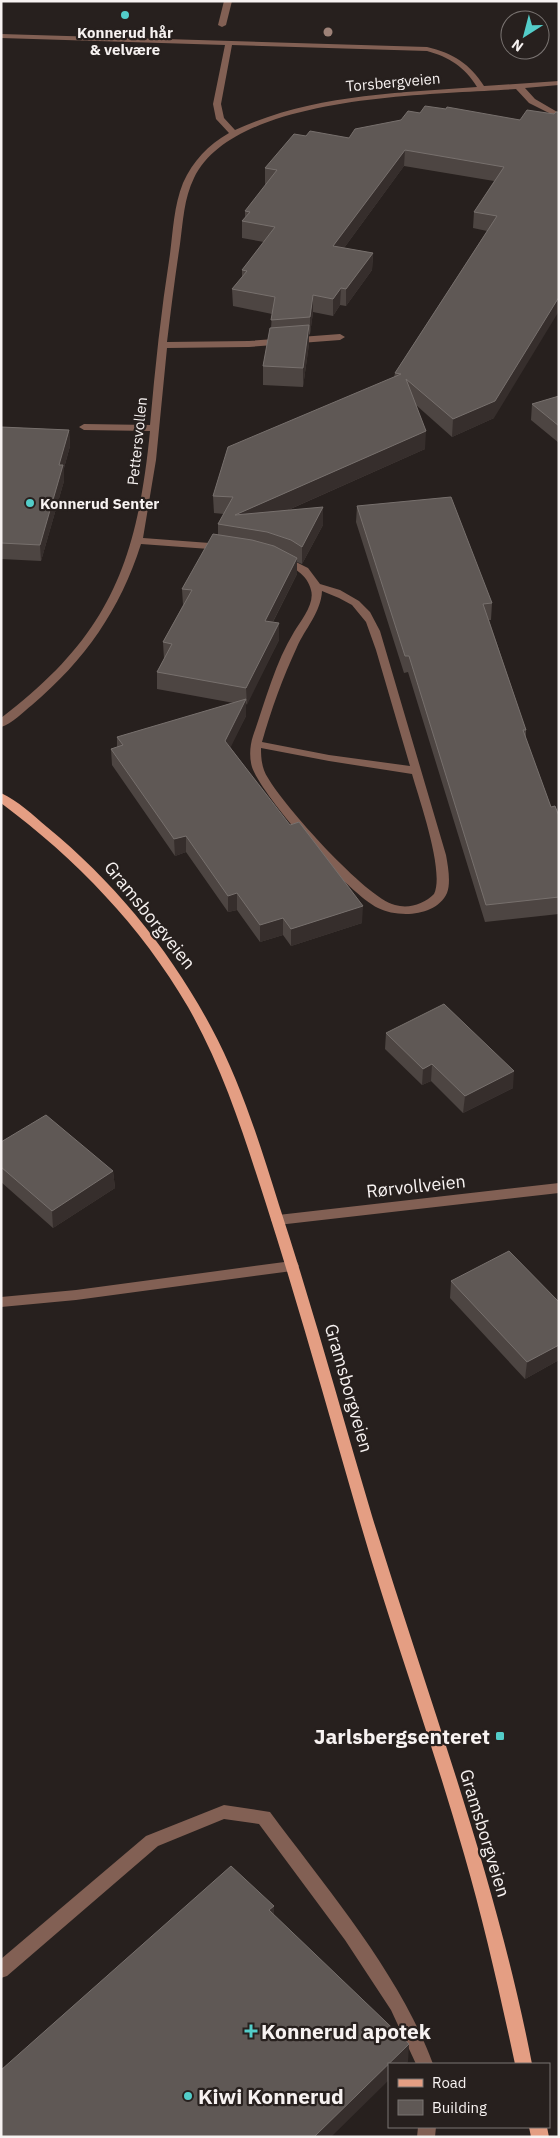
<svg xmlns="http://www.w3.org/2000/svg" width="560" height="2138" viewBox="0 0 560 2138" font-family="'IBM Plex Sans',sans-serif">
<rect width="100%" height="100%" fill="#27201e"/>
<g fill="none" stroke-linecap="round" stroke-linejoin="round">
<!-- minor -->
<path fill="#826054" fill-rule="evenodd" d="M224 1H232L226 25 222 27 218 25Z
M1 34 427 47C453 53 470 64 484 86L559 81V85L525 88 535 99 559 113V118L529 103 516 89C435 95 235 93 194 178 184 198 183 222 180 244 175 277 171 309 167 342L249 341 340 334 345 337 340 340 249 347 167 348 156 460 143 538 223 544 228 547 223 550 141 544C120 610 85 660 32 705 23 712 12 724 1 727V718C109 636 137 563 150 431L84 430 79 427 84 424 150 425C155 368 161 311 170 254 173 231 174 205 183 183 193 161 208 145 229 133L216 119 213 104 225 45 1 38ZM232 45 427 51C449 57 465 67 477 87 395 93 311 95 235 130L224 118 221 104Z
M282 555 308 568 320 584 340 590 359 601 370 612 380 631 446 855C448 866 451 883 447 893 436 917 398 918 378 908 349 894 262 797 252 767 249 757 250 745 253 736 265 702 275 663 294 632 301 620 315 604 311 590 308 575 292 566 278 560V556ZM322 591 339 598 352 605 366 622 376 650 410 766 329 755 262 742C271 710 283 677 297 647 305 629 321 612 322 591ZM261 748 329 761 412 774C419 799 445 872 434 894 424 904 409 909 395 905 366 898 284 806 268 778 262 769 261 759 261 748Z
M559 1183V1193L278 1225 273 1223 271 1220 273 1217 278 1215Z
M292 1261 297 1262 299 1266 297 1270 292 1271 76 1300 1 1307V1297L76 1290Z
M224 1805 270 1812C327 1889 400 1974 433 2064H416L391 2010 345 1940 259 1824 224 1819 158 1846 7 1976 1 1978V1959L146 1836Z
M418 2127H436L435 2137H417Z"/>
<!-- major -->
<path fill="#e49e83" fill-rule="evenodd" d="M1 793C18 801 33 815 47 827 114 882 170 950 211 1027 241 1083 260 1144 279 1205 313 1308 341 1412 372 1516 428 1698 496 1877 532 2064H515C500 1994 484 1923 464 1854 431 1738 389 1624 356 1508 327 1408 299 1307 267 1207 245 1139 224 1070 188 1007 141 926 76 859 1 803Z
M529 2127H547L549 2137H531Z"/>
</g>
<!-- trees -->
<circle fill="#9e8278" cx="328" cy="32" r="4.5"/>
<!-- wall -->
<path fill="#4d4542" d="M446 109 520 120 494 418 452 437 416 405 425 449 286 511 323 507V525L302 564 297 562V574L273 622 279 640 246 705V716L230 747 362 923 291 946 283 935 260 942 237 910 228 912 186 852 175 856 112 765 111 749 117 747V737L234 703 157 689V672L164 659 163 642 183 605 182 589 218 535V524L224 514 214 513 213 496 394 377 395 373 487 231 473 228 474 212 494 181 404 166 344 248 373 253 372 270 346 306 340 305 333 316 313 312 310 334 309 335V344L303 387 263 385V366L271 328 272 314 233 306 232 289 242 277V270L264 242 242 238V221L245 218V211L266 185H265V168L306 136 349 138 420 113Z
M559 396V443L531 420 532 404Z
M1 427 69 430 70 446 64 468V481L41 561 1 559Z
M357 506 492 603 491 620H489L526 730V739L551 807 559 816V914L485 922 408 672 404 673 356 522Z
M386 1033 513 1088 463 1113 431 1081 422 1085 385 1049Z
M1 1142 113 1171 115 1188 53 1228 1 1182Z
M451 1281 559 1302V1360L525 1379 450 1298Z"/>
<!-- shaded-wall -->
<path fill="#362e2c" d="M405 150 404 166 333 263V246Z
M373 253 372 270 346 306V289Z
M341 288 340 305 333 316V299Z
M313 295V312L310 334V317Z
M559 297V311L494 418 452 437 453 419Z
M309 325V344L303 387V368Z
M69 430 70 446 64 468V481L41 561 40 545 59 465Z
M426 431 425 449 245 529 235 515Z
M323 507V525L302 564V547Z
M297 558V574L265 637V621Z
M279 623V640L247 705 246 688Z
M246 699V716L226 757 225 741Z
M186 836V852L175 856 174 839Z
M237 893V910L228 912V896Z
M363 906 362 923 291 946V929Z
M283 918V935L260 942V925Z
M432 1064 431 1081 422 1085 423 1069Z
M514 1071 513 1088 463 1113 465 1096Z
M113 1171 115 1188 53 1228 52 1211Z
M559 1345V1360L525 1379 527 1362Z
M274 1906V1925L269 1910Z
M409 2044 408 2062 405 2064H389V2080L331 2137H314Z"/>
<!-- building -->
<path fill="#5f5855" stroke="#77706d" d="M425 106 446 109 447 107 520 120 527 110 554 114 556 112H559V297L495 401 453 419 406 379 426 431 235 515 323 507 302 547 291 540 267 532 218 524 233 497 213 496 228 447 401 374 395 373 497 216 474 212 504 167 405 150 333 246 373 253 346 289 341 288 333 299 313 295 310 317 271 320 275 297 232 289 247 271 242 270 275 227 242 221 250 212 245 211 277 170 265 168 294 134 306 136 310 131 349 138 355 129 401 120 408 111 420 113Z
M309 325 303 368 263 366 270 328Z
M559 396V426L532 404Z
M1 427 69 430 59 465H63L40 545 1 543Z
M451 497 492 603 483 604 526 730H523L551 807 555 806 559 816V897L486 905 409 656H405L357 506Z
M213 534 252 540 274 546 297 558 265 621 279 623 246 688 157 672 172 644 163 642 192 590 182 589Z
M246 699 225 741 290 825 299 822 363 906 291 929 283 918 260 925 237 893 228 896 186 836 174 839 111 749 123 745 117 737Z
M444 1004 514 1071 465 1096 432 1064 423 1069 386 1033Z
M46 1115 113 1171 52 1211 1 1167V1142Z
M509 1251 559 1302V1345L527 1362 451 1281Z
M231 1866 274 1906 269 1910 409 2044 314 2137H1V2070Z"/>
<!-- markers -->
<g fill="#53cdc9" stroke="#27201e" stroke-width="2">
<circle cx="125" cy="15" r="5"/>
<circle cx="30" cy="503" r="5"/>
<rect x="495" y="1731" width="10" height="10" rx="2.5"/>
<path d="M248.5 2023.5h5v5h5v5h-5v5h-5v-5h-5v-5h5z"/>
<circle cx="188" cy="2096" r="5"/>
</g>
<g text-anchor="middle" dominant-baseline="central" stroke-width="4.5" stroke-linejoin="round" paint-order="stroke">
<!-- far-poi labels -->
<g font-size="15" font-weight="bold" fill="#f7f2f1" stroke="#27201e">
<text x="125" y="32">Konnerud hår<tspan x="125" dy="17">&amp; velvære</tspan></text>
<text x="40" y="503" text-anchor="start">Konnerud Senter</text>
</g>
<!-- far-street labels -->
<g font-size="15" fill="#f7f2f1" stroke="#27201e">
<text transform="translate(393 82) rotate(-5)">Torsbergveien</text>
<text transform="translate(137 441) rotate(-84)">Pettersvollen</text>
</g>
<!-- street labels -->
<g font-size="18" fill="#f7f2f1" stroke="#27201e">
<text transform="translate(150 915) rotate(51)">Gramsborgveien</text>
<text transform="translate(416 1186) rotate(-6)">Rørvollveien</text>
<text transform="translate(349 1388) rotate(74)">Gramsborgveien</text>
<text transform="translate(485 1833) rotate(73)">Gramsborgveien</text>
</g>
<!-- near-poi labels -->
<g font-size="21" font-weight="bold" fill="#f7f2f1" stroke="#27201e" text-anchor="start">
<text x="490" y="1736" text-anchor="end">Jarlsbergsenteret</text>
<text x="261" y="2031">Konnerud apotek</text>
<text x="198" y="2096">Kiwi Konnerud</text>
</g>
</g>
<!-- border -->
<rect width="560" height="2138" fill="none" stroke="#f7f2f1" stroke-width="5"/>
<!-- legend -->
<rect x="388" y="2063" width="162" height="65" fill="#27201e" stroke="#7a7472"/>
<rect x="398" y="2079" width="25" height="8" fill="#e49e83" stroke="#7a7472"/>
<text x="432" y="2088" font-size="15" fill="#f7f2f1">Road</text>
<rect x="398" y="2100" width="25" height="15" fill="#5f5855" stroke="#7a7472"/>
<text x="432" y="2113" font-size="15" fill="#f7f2f1">Building</text>
<!-- north arrow -->
<g transform="translate(525 35) rotate(216)"><circle r="24" fill="#27201e" stroke="#7a7472"/>
<path d="M0-4L9 19L0 12L-9 19Z" fill="#53cdc9"/>
<text y="-8" font-size="14" font-weight="bold" text-anchor="middle" fill="#f7f2f1">N</text>
</g>
</svg>
